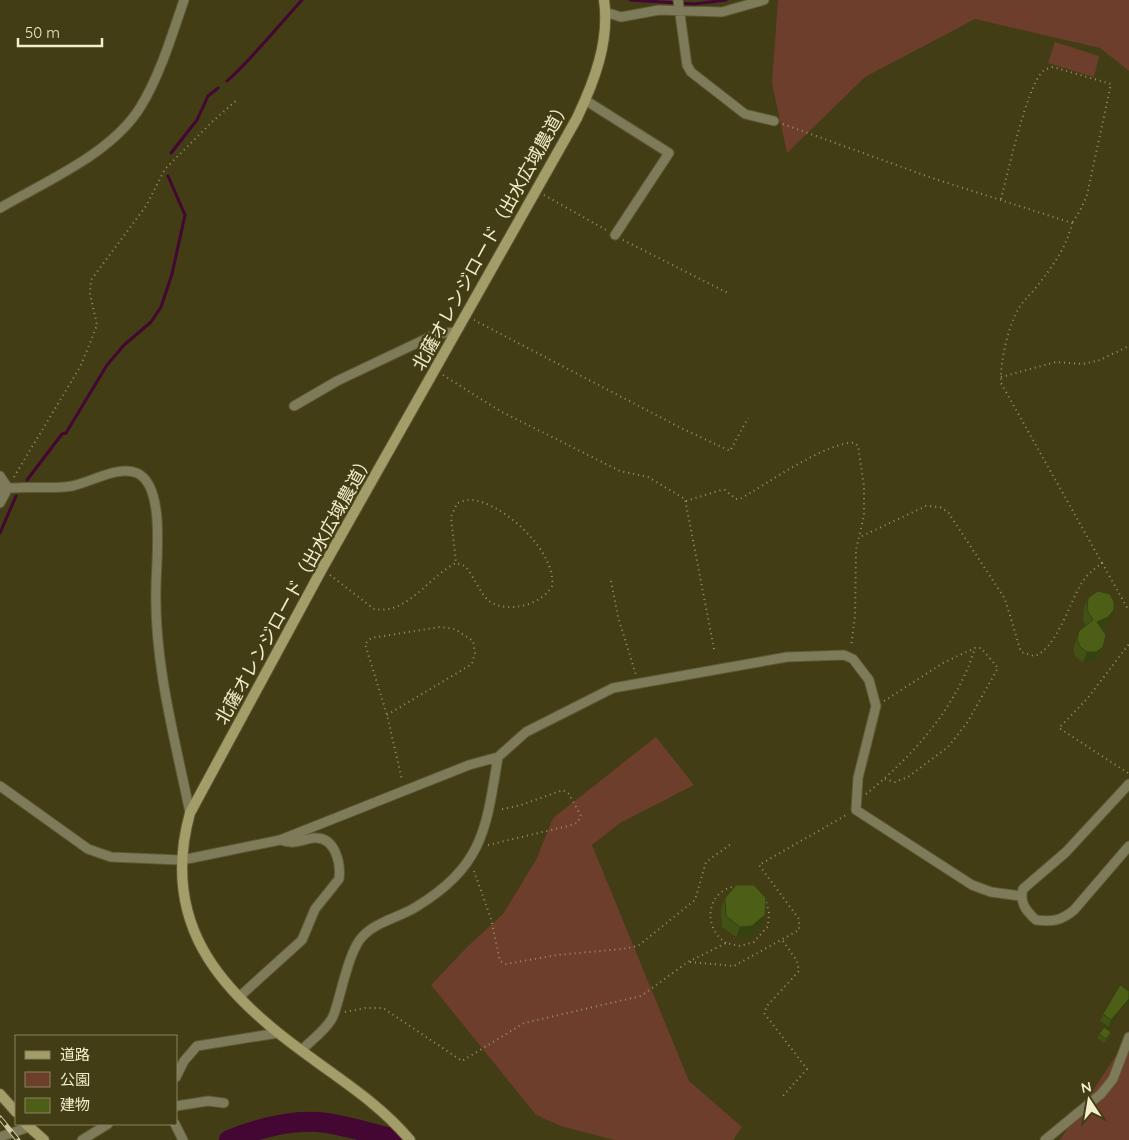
<svg xmlns="http://www.w3.org/2000/svg" width="1129" height="1140" viewBox="0 0 1129 1140" font-family="Quicksand,'Noto Sans JP',sans-serif">
<rect width="100%" height="100%" fill="#423d15"/>
<!-- green -->
<path fill="#6d3e2b" d="M778 0H1129V71L1100 48 975 19 865 77 787 153 772 83Z
M1055 42 1099 56 1094 77 1048 63Z
M656 737 694 785 620 823 592 845 689 1081 742 1127 733 1140H614L561 1126 536 1115 431 985 468 946 503 914 536 860 553 818Z
M1129 1036V1140H1060Z"/>
<g fill="none" stroke-linecap="round" stroke-linejoin="round">
<!-- stream -->
<path stroke="#440633" stroke-width="3" d="M630 0 694 4 726 0
M227 81C253 58 278 26 302 0
M171 153 197 120 208 96 218 88
M27 480 62 434 66 433 107 365 124 345 151 322 161 307 172 274 185 215 168 176
M0 533 16 496"/>
<!-- river -->
<path stroke="#440633" stroke-width="20" d="M229 1140C259 1128 295 1118 327 1123 352 1127 379 1136 402 1140"/>
<defs>
<path id="street" d="M678 0 687 65 691 72 745 114 774 121
M605 12 621 17 659 10 722 12 764 0
M585 100 669 153 615 235
M0 208C46 181 113 153 141 106 160 75 172 35 184 0
M294 406 337 381 436 334 455 332
M0 476 8 488
M0 489C24 485 48 490 72 486 91 482 119 465 137 473 166 486 156 561 156 588 154 664 175 739 190 813
M0 503 8 488
M1129 784 1066 852 1023 889C1019 902 1026 911 1036 920 1052 922 1061 921 1074 910L1129 846
M0 786 88 849 111 857 180 860 192 858 280 840 469 765 498 757 526 732 613 688 787 657 844 655 853 659 869 680 876 706 858 778 856 810 972 885 991 892 1021 896
M239 997 302 940 315 909 339 879C341 863 335 836 314 838 299 840 296 845 280 840
M301 1051C311 1040 329 1028 334 1014 341 995 349 949 363 936 376 922 400 917 416 907 484 865 486 829 498 757
M176 1077 184 1061 197 1046 278 1033
M176 1106 208 1101 224 1103
M175 1124 183 1140
M0 1137 29 1127
M82 1140 108 1124
M1045 1140 1101 1094 1113 1079 1129 1037"/>
<path id="secondary" d="M0 1094 16 1112
M26 1124 44 1140
M410 1140C379 1103 339 1079 302 1051 218 990 160 922 190 813L322 569 577 118C594 82 610 41 604 0"/>
</defs>
<!-- street casing -->
<use href="#street" stroke="#5e5932" stroke-width="11"/>
<!-- secondary casing -->
<use href="#secondary" stroke="#5e5932" stroke-width="12"/>
<!-- path -->
<path stroke="#97926c" stroke-width="2" stroke-dasharray="1 4" stroke-linecap="butt" d="M783 124 932 178 1072 223C1066 250 1051 268 1034 290 1029 296 1023 301 1019 308 1008 326 1000 362 1001 383L1102 563C1093 570 1085 576 1080 586 1070 603 1055 651 1034 656L1021 652 1005 599 948 512 940 507 926 506 860 537
M544 195 606 230
M1001 199C1008 172 1026 90 1042 72 1045 69 1049 68 1053 67L1111 84 1087 195 1080 211 1072 223
M623 240 728 293
M474 320 681 428 730 451 748 418
M443 375 500 411 620 471 648 477 685 499 714 649
M1001 377 1056 362 1083 364 1100 360 1129 346
M14 477 80 367 90 343 97 325 90 294 91 280 146 206 165 169 213 121 238 99
M686 501 721 490H725L736 499H740C765 485 829 440 855 443L858 446 864 486V515L856 550 855 616 851 647
M1102 563 1129 611
M330 575 374 609C408 615 428 577 456 563L465 566C474 576 479 592 489 601 507 614 542 605 552 586 557 553 504 503 472 500 467 499 462 502 457 503L451 517 456 563
M611 581 618 617 636 675
M884 701 943 663 975 648H981L998 668 967 723 948 747 908 777 895 782 885 779
M387 715 472 664 475 653 473 641 455 629 440 627 371 638 365 644 387 715 402 780
M1128 773 1059 728 1087 699 1129 644
M866 794C913 756 957 707 975 648
M488 845 568 826 577 823 581 816 569 794 563 790 521 805 499 810
M474 871 491 919 500 961 506 964 557 955 622 949 638 946 695 900 706 862 731 844
M783 941 797 961 799 971 767 1006 764 1013 807 1069 783 1096
M726 943C702 927 706 890 737 886
M690 962 734 966 799 930V919L759 865 848 814
M345 1012 365 1008H383L462 1061 524 1023 641 996 688 962 726 943 740 946 754 942 768 926 769 912 766 902"/>
<!-- street -->
<use href="#street" stroke="#7e7b5b" stroke-width="9"/>
<!-- secondary -->
<use href="#secondary" stroke="#a39d6a" stroke-width="10"/>
<defs>
<path id="rail" d="M0 1118 18 1140"/>
</defs>
<!-- rail casing -->
<use href="#rail" stroke="#cac6a0" stroke-width="5"/>
<!-- rail -->
<use href="#rail" stroke="#423d15" stroke-width="3" stroke-dasharray="9" stroke-linecap="butt"/>
</g>
<!-- wall -->
<path fill="#425214" d="M1088 598 1110 621 1102 629 1103 647 1099 658 1092 662H1083L1076 658 1073 650 1079 631 1086 625 1083 621 1084 608Z
M725 898 765 915 762 926 748 937H736L722 927 721 909Z
M1129 991 1109 1027 1100 1021 1103 1014Z
M1111 1032 1110 1036 1104 1043 1097 1038 1099 1034Z"/>
<!-- shaded-wall -->
<path fill="#364210" d="M1114 610 1110 621 1104 627 1093 633 1097 622Z
M1103 647 1099 658 1092 662H1083L1087 652Z
M765 915 762 926 748 937H736L740 927Z
M1129 999V1002L1109 1027 1111 1020Z"/>
<!-- building -->
<path fill="#4d5f17" stroke="#364210" d="M1098 591 1110 594 1114 602V610L1108 617 1097 622 1106 635 1103 647 1096 652H1087L1080 647 1077 639 1079 631 1093 620 1087 610 1088 598Z
M736 885H754L766 898 765 915 752 926 740 927 726 916 725 898Z
M1120 985 1129 991V999L1111 1020 1103 1014Z
M1104 1027 1111 1032 1106 1039 1099 1034Z"/>
<g text-anchor="middle" dominant-baseline="central" stroke-width="4.5" stroke-linejoin="round" paint-order="stroke">
<!-- street labels -->
<g font-size="18" fill="#f2eec9" stroke="#423d15">
<text transform="translate(491 235) rotate(-61)">北薩オレンジロード（出水広域農道）</text>
<text transform="translate(294 589) rotate(-61)">北薩オレンジロード（出水広域農道）</text>
</g>
</g>
<!-- legend -->
<rect x="15" y="1035" width="162" height="90" fill="#423d15" stroke="#88845d"/>
<rect x="25" y="1051" width="25" height="8" fill="#a39d6a" stroke="#88845d"/>
<text x="60" y="1060" font-size="15" fill="#f2eec9">道路</text>
<rect x="25" y="1072" width="25" height="15" fill="#6d3e2b" stroke="#88845d"/>
<text x="60" y="1085" font-size="15" fill="#f2eec9">公園</text>
<rect x="25" y="1098" width="25" height="15" fill="#4d5f17" stroke="#88845d"/>
<text x="60" y="1110" font-size="15" fill="#f2eec9">建物</text>
<!-- north arrow -->
<g transform="translate(1089 1100) rotate(348)" stroke="#423d15" stroke-width="4" paint-order="stroke">
<path d="M0-4L9 19L0 12L-9 19Z" fill="#f2eec9"/>
<text y="-8" font-size="14" font-weight="bold" text-anchor="middle" fill="#f2eec9">N</text>
</g>
<!-- scale -->
<path d="M18 38v8h84v-8" fill="none" stroke="#f2eec9" stroke-width="2.5"/>
<text x="25" y="38" font-size="15" fill="#f2eec9" stroke="#423d15" stroke-width="4" paint-order="stroke">50 m</text>
</svg>
